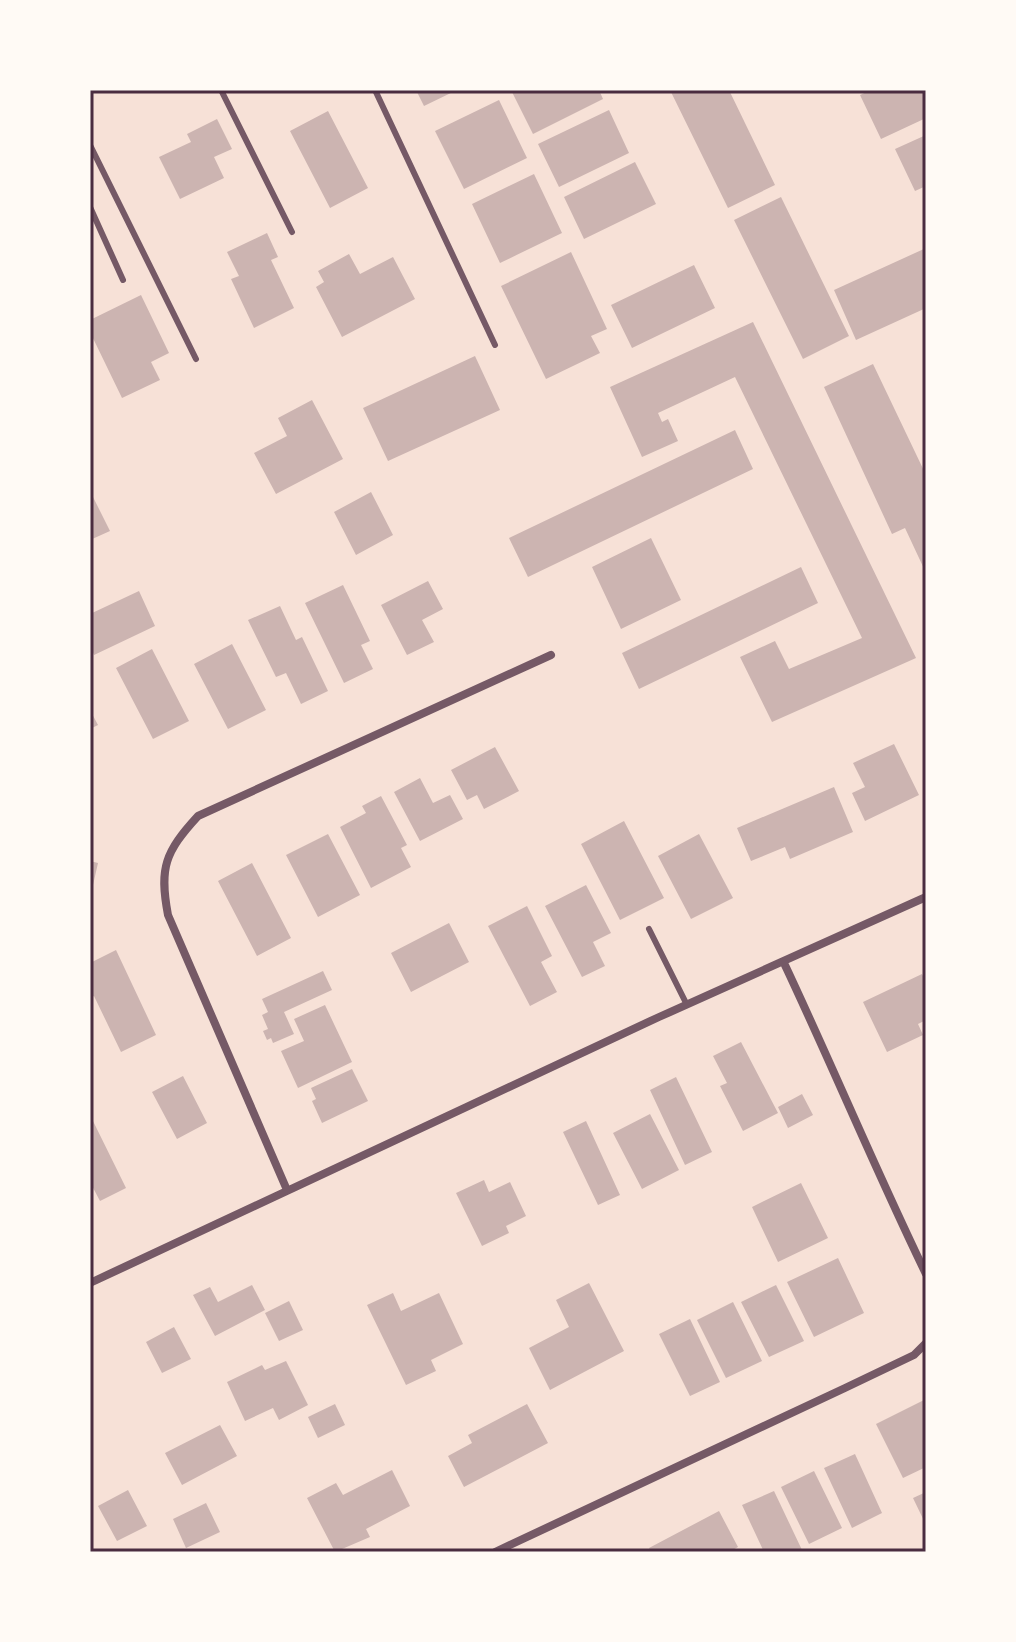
<svg xmlns="http://www.w3.org/2000/svg" width="1016" height="1642" viewBox="0 0 1016 1642" font-family="'Nunito Sans',sans-serif">
<rect width="100%" height="100%" fill="#f7e1d7"/>
<!-- building -->
<path fill="#ccb4b1" d="M416 90H457L424 106Z
M516 90H599L603 99 533 134 512 92Z
M670 90H729L775 185 728 208Z
M871 90H926V118L881 139 860 95Z
M499 100 527 158 464 189 435 131Z
M609 110 629 153 559 187 538 144Z
M328 111 368 188 330 208 290 131Z
M217 119 232 149 214 157 224 178 180 199 159 157 191 142 187 134Z
M926 135V186L915 191 895 149Z
M635 162 656 204 584 239 564 197Z
M534 174 562 233 500 263 472 204Z
M781 197 849 336 803 359 734 220Z
M267 233 278 257 271 260 294 308 254 328 231 279 239 276 227 252Z
M926 248V308L856 340 834 290Z
M571 252 607 329 591 336 600 353 546 379 501 286Z
M349 254 360 274 393 257 415 299 342 337 316 287 324 282 318 271Z
M694 265 715 308 632 348 611 305Z
M141 295 169 353 151 362 160 380 122 398 90 332V320Z
M753 322 916 658 772 722 740 657 775 641 789 669 862 638 735 377 658 413 662 422 668 419 678 441 642 457 610 387Z
M475 356 500 410 388 461 363 408Z
M873 364 926 475V573L905 528 892 534 824 387Z
M312 400 343 459 276 494 254 453 287 436 278 418Z
M735 430 753 469 528 577 509 538Z
M90 491 110 531 90 540Z
M371 492 393 535 356 555 334 512Z
M651 538 681 600 621 629 592 567Z
M801 567 818 603 639 689 622 653Z
M428 581 443 609 422 620 434 642 407 655 381 605Z
M343 585 370 641 361 645 373 669 344 683 305 603Z
M139 591 155 626 94 655 90 646V614Z
M280 606 296 640 302 637 328 691 301 704 286 673 276 677 248 620Z
M232 644 266 710 228 729 194 664Z
M152 649 189 721 153 739 116 668Z
M90 710 98 725 90 729Z
M894 744 919 795 865 821 852 793 865 787 853 763Z
M495 747 519 791 484 809 477 795 467 800 451 770Z
M420 778 433 803 450 795 463 819 420 841 394 792Z
M834 787 853 832 790 859 785 847 751 861 737 828Z
M381 796 407 845 401 848 411 867 371 888 340 827 366 813 362 806Z
M624 821 664 898 620 920 581 844Z
M328 834 360 895 318 917 286 855Z
M699 834 733 898 691 919 658 856Z
M90 861 98 863 93 885H90Z
M252 863 291 938 257 956 218 881Z
M586 885 611 933 593 942 605 966 582 977 545 906Z
M527 906 552 956 541 962 557 992 530 1006 488 926Z
M449 923 469 962 411 992 391 953Z
M116 950 156 1035 121 1052 94 996 90 998V963Z
M323 971 332 990 284 1012 294 1034 273 1043 271 1038 267 1040 263 1031 268 1029 262 1015 268 1012 262 999Z
M922 974 926 982V1020L918 1024 923 1035 887 1052 863 1002Z
M325 1005 352 1062 298 1088 281 1051 304 1041 294 1019Z
M741 1042 778 1113 743 1131 720 1086 727 1083 713 1056Z
M352 1069 368 1101 322 1123 312 1101 316 1099 311 1088Z
M183 1076 207 1123 177 1139 152 1092Z
M676 1077 712 1152 685 1165 650 1090Z
M802 1094 813 1115 788 1128 778 1107Z
M650 1114 679 1170 642 1189 613 1133Z
M93 1121 126 1188 100 1201 90 1182V1123Z
M586 1121 620 1195 598 1205 563 1132Z
M484 1180 489 1192 510 1182 526 1216 506 1226 509 1233 482 1246 456 1193Z
M801 1183 828 1238 778 1262 752 1207Z
M838 1258 864 1313 814 1337 787 1282Z
M589 1283 624 1351 550 1390 529 1348 569 1327 556 1300Z
M252 1285 265 1310 215 1336 193 1295 210 1287 218 1302Z
M776 1285 804 1341 769 1357 741 1302Z
M393 1293 401 1311 439 1293 463 1344 431 1360 436 1371 406 1385 367 1305Z
M289 1301 303 1330 279 1341 265 1313Z
M733 1302 762 1361 726 1378 697 1320Z
M690 1319 720 1382 690 1396 659 1334Z
M174 1327 191 1359 162 1373 146 1342Z
M286 1361 308 1405 279 1420 273 1408 245 1421 227 1382 262 1365 265 1370Z
M926 1399V1467L903 1478 876 1424Z
M335 1404 345 1425 318 1438 308 1417Z
M527 1404 548 1443 464 1487 448 1456 472 1443 468 1435Z
M220 1425 237 1456 182 1485 165 1453Z
M855 1454 882 1513 852 1528 824 1468Z
M392 1470 410 1506 366 1529 370 1537 335 1552 307 1498 336 1483 343 1495Z
M814 1471 842 1528 809 1544 781 1487Z
M128 1490 147 1526 117 1541 98 1506Z
M774 1491 802 1550 798 1552H764L742 1505Z
M926 1492V1525L913 1498Z
M206 1503 220 1532 186 1548 173 1519Z
M719 1511 738 1547 729 1552H651L649 1548Z"/>
<g fill="none" stroke-linecap="round" stroke-linejoin="round">
<!-- service -->
<path stroke="#755966" stroke-width="6" d="M221 90 292 232
M375 90 495 345
M90 145 196 359
M90 207 123 280
M649 929 687 1005"/>
<!-- minor -->
<path stroke="#755966" stroke-width="8" d="M784 963C833 1067 876 1171 926 1274
M287 1190 168 915C159 868 165 852 198 816L551 655
M90 1283 659 1017 926 897
M495 1552 845 1388 914 1355 926 1343"/>
</g>
<!-- border -->
<rect width="1016" height="1642" fill="none" stroke="#fffaf5" stroke-width="184"/>
<rect x="92" y="92" width="832" height="1458" fill="none" stroke="#4a2c40" stroke-width="3"/>
</svg>
